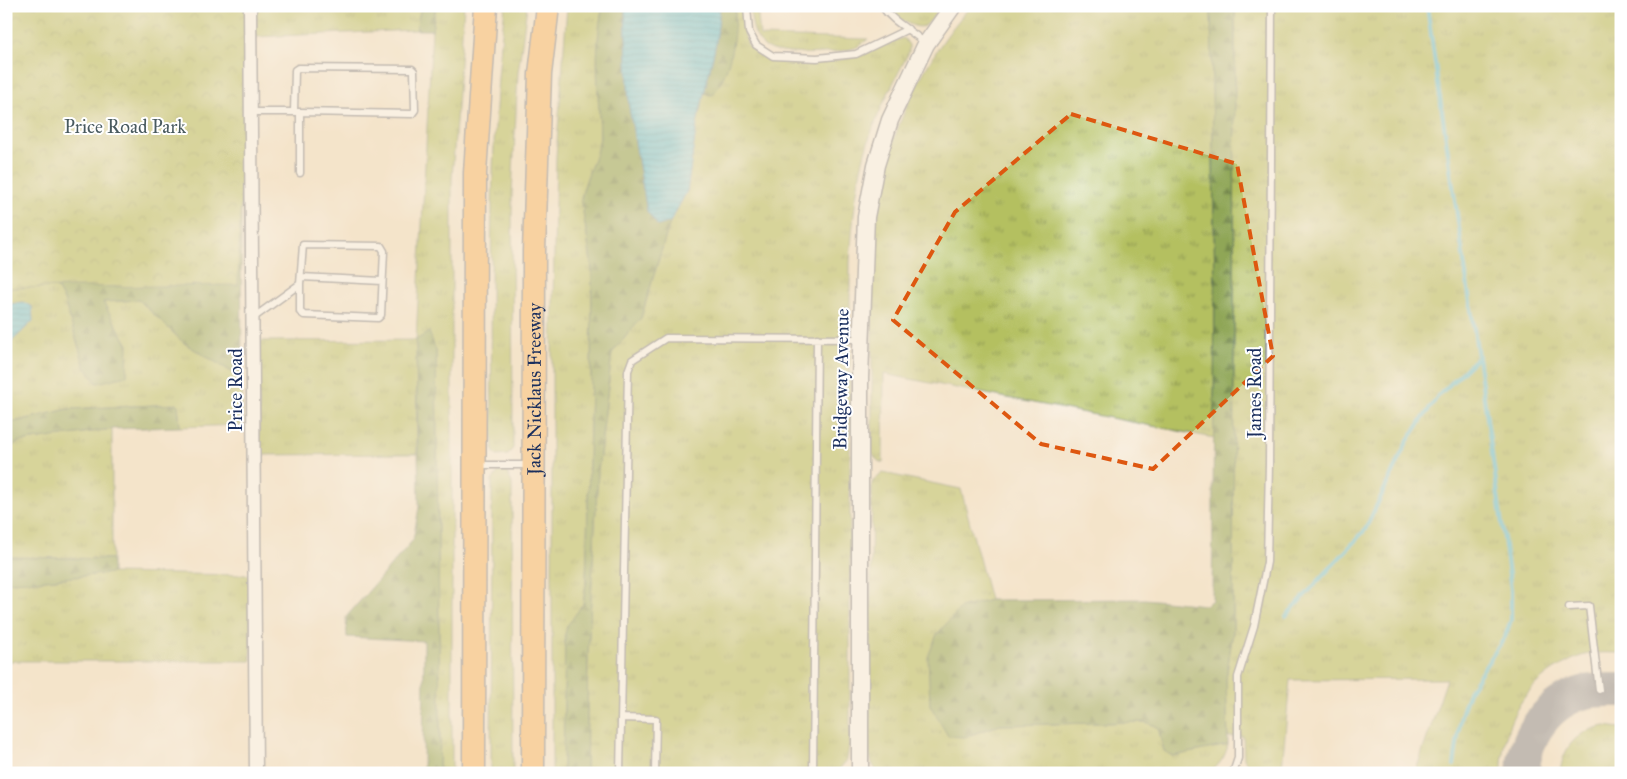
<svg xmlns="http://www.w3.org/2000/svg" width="1627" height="779" viewBox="0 0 1627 779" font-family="'IM FELL Great Primer',serif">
<defs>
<pattern id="grass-tufts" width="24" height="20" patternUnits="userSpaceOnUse" patternTransform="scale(1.25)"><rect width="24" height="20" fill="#b4c061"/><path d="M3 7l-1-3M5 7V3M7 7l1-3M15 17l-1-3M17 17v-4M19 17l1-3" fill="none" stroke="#929c53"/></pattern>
<pattern id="forest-firs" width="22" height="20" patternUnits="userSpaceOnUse" patternTransform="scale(1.25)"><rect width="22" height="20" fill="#8fa657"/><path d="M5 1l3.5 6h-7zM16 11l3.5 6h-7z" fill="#74884b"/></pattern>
<pattern id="park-crowns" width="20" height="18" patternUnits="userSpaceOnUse" patternTransform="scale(1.25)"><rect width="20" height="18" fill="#b4c061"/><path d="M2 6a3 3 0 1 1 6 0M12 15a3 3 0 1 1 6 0" fill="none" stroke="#929c53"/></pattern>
<pattern id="water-rules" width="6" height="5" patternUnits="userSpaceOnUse" patternTransform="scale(1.25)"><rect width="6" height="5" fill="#5ec3dc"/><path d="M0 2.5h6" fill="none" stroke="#4d9fb6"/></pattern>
</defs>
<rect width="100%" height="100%" fill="#fff"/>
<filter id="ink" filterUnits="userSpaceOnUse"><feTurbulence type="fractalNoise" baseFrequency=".02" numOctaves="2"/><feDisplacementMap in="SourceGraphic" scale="10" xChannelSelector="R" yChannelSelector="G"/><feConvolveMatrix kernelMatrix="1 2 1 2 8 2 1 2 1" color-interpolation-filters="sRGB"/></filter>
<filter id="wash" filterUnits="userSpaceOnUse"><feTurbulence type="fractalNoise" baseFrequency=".0096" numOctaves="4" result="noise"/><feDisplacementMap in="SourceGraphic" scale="20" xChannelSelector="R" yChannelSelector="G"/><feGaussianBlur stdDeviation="1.12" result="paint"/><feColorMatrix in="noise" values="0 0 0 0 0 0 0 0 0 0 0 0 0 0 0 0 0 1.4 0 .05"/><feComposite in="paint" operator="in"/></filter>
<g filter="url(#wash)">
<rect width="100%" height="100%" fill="#f4e4cb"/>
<!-- grass -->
<path fill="url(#grass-tufts)" stroke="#687860" d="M327 6H421L416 30 255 37 253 8Z
M436 6H464L452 179V773H439L440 731 436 350 416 340 417 454 259 455V341L416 340 432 30Z
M505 6H527L518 73 512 194 513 448 508 455 497 456 493 451 492 432C491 290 488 148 505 6Z
M567 6H603C593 49 599 95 600 138 596 159 585 178 581 199L592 268 591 385 586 583 583 604 565 634 563 773H552V352L556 157Z
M735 6H741C742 15 744 41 750 48 767 69 841 63 865 54 871 52 876 47 882 45 889 42 896 40 904 38L909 45V52C895 80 880 107 870 136 856 177 853 219 850 262V739L847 760 836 773H586L588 654 598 471 612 353 641 318 670 222 687 191 697 123 704 93 712 95 735 22Z
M750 6H757L760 36 868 39C865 41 862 44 859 46 843 55 778 57 764 46 752 36 751 20 750 6Z
M895 6H941C936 12 932 21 926 25 916 32 898 17 890 12Z
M971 6H1211L1215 295 1214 438 884 374 883 463 878 461 872 454C872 408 872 362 872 317 872 280 871 243 877 207 887 137 923 58 971 6Z
M1235 6H1621V653C1611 653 1600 652 1590 654 1580 655 1570 661 1562 665 1521 687 1501 728 1502 773H1415L1447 679 1290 680 1282 768 1268 772 1250 768 1244 759 1243 736 1228 737 1226 679 1233 631Z
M6 218 35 251 64 300 85 367 128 345 103 302 139 300 184 343 242 378 243 425 180 427 178 404 68 409 6 424V389L9 371 8 345 33 321 23 302 6 305Z
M112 429V559L6 557V451L18 442Z
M498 472H507L512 483 513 773H491L492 481Z
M883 473 961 489 990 600 961 608 964 737 1000 725 1146 722 1158 727 1164 751 1172 756 1228 745C1225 757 1220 765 1209 773H879C872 766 870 760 869 750L872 482Z
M112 573 249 575 251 661H6V582L35 581Z
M1605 726 1621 728V773H1560C1563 746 1578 730 1605 726Z"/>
<!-- forest -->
<path fill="url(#forest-firs)" stroke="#556a5a" d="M6 6H90L241 198 242 378 184 343 139 300 103 302 128 345 127 376 97 383 85 367 64 300 35 251Z
M421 6H436L432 30H416Z
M603 6H626L625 12 629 106 647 211 658 226 670 222 641 318 612 353 598 471 588 654 586 773H563L565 634 567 626 583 604 586 583 591 385 592 268 581 199C585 178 596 159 600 138 599 95 593 49 603 6Z
M720 6H735C735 34 732 73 712 95L704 93 716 43Z
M1211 6H1235L1233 631 1226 679 1228 745 1173 756 1164 751 1158 727 1146 722 1000 725 964 737 948 736 930 705 928 657 937 634 961 608 990 600 1145 599 1206 605 1212 600 1215 295Z
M429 332 436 350 440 731 439 773H423L424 641 347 637 346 617 413 540 419 507 416 340Z
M178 404 180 427 112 429 18 442 6 451V424L68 409Z
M6 557 112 559V573L35 581 6 582Z"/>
<!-- park -->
<path fill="url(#park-crowns)" stroke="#687860" d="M6 6H247L238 285 6 288Z"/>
<!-- water -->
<path fill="url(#water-rules)" stroke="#3c799d" d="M626 6H720L716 43 697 123 687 191 670 222 658 226 647 211 629 107 625 12Z
M23 302 32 307 33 321 8 345 9 371 6 389V305Z"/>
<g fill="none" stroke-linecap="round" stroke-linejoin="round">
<!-- stream -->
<path stroke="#5ec3dc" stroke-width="4" d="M1427 6C1454 201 1485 395 1511 590V620L1505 637 1470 689 1461 715 1454 765
M1286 616 1365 530 1407 442 1438 396 1479 356"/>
<!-- taxiway -->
<path stroke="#888a94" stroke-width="34" d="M1523 773C1524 735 1549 701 1586 692 1597 689 1609 690 1621 690"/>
</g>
</g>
<g filter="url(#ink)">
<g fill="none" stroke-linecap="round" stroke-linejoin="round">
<defs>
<path id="service" d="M747 6 749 32 756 45 773 56 817 58 856 54 908 29
M882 6C892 22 911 30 925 43
M250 112H300L412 114 415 110 414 71 412 69 298 68 295 70 294 112
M300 173V112
M301 277 382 281
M253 318 300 284 303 245 381 246 384 251 381 315 378 318 304 315 300 312V284
M478 465H530
M1569 607 1589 606 1599 690
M621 718 656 719 655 773
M620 773 628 371 632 360 666 338 861 339
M813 773 817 338
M1230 773 1234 770 1238 758V677L1254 626 1267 562 1269 464 1272 6"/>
<path id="minor" d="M250 6 256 773"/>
<path id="tertiary" d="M860 773V379L866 217 876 165 890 120 926 44 953 6"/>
<g id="motorway">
<path d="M474 773 475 173 486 6"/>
<path id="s1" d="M533 773 534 251 540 74 548 6"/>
</g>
</defs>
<!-- service casing -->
<use href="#service" stroke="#888a94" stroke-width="9"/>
<!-- minor casing -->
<use href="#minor" stroke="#888a94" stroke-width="15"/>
<!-- tertiary casing -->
<use href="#tertiary" stroke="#888a94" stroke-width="19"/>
<!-- motorway casing -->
<use href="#motorway" stroke="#888a94" stroke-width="25"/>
<!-- service -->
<use href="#service" stroke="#fff" stroke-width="6"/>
<!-- minor -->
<use href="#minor" stroke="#fff" stroke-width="12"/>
<!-- tertiary -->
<use href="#tertiary" stroke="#fff" stroke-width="16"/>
<!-- motorway -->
<use href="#motorway" stroke="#fdbc70" stroke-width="22"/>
</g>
</g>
<!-- marked area -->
<path d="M0 0H1627V779H0ZM1071 114 1237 164 1273 356 1153 469 1041 444 893 320 955 212Z" fill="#f4e4cb" fill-opacity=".55" fill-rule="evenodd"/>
<path fill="none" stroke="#de5710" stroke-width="4" stroke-dasharray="10 6" stroke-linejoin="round" d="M1071 114 1237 164 1273 356 1153 469 1041 444 893 320 955 212Z"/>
<g text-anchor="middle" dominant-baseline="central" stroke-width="4" stroke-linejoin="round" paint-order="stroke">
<!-- park labels -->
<g font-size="19" fill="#495a5f" stroke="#fff">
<text x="125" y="126">Price Road Park</text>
</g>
<!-- street labels -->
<g font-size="19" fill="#1b2f5e" stroke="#fff">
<text transform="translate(841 379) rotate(-89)">Bridgeway Avenue</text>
<text stroke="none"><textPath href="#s1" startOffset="384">Jack Nicklaus Freeway</textPath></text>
<text transform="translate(235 390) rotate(-90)">Price Road</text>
<text transform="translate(1254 393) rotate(-90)">James Road</text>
</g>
</g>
<!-- margin -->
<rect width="1627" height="779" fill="none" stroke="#fff" stroke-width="25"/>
</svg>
